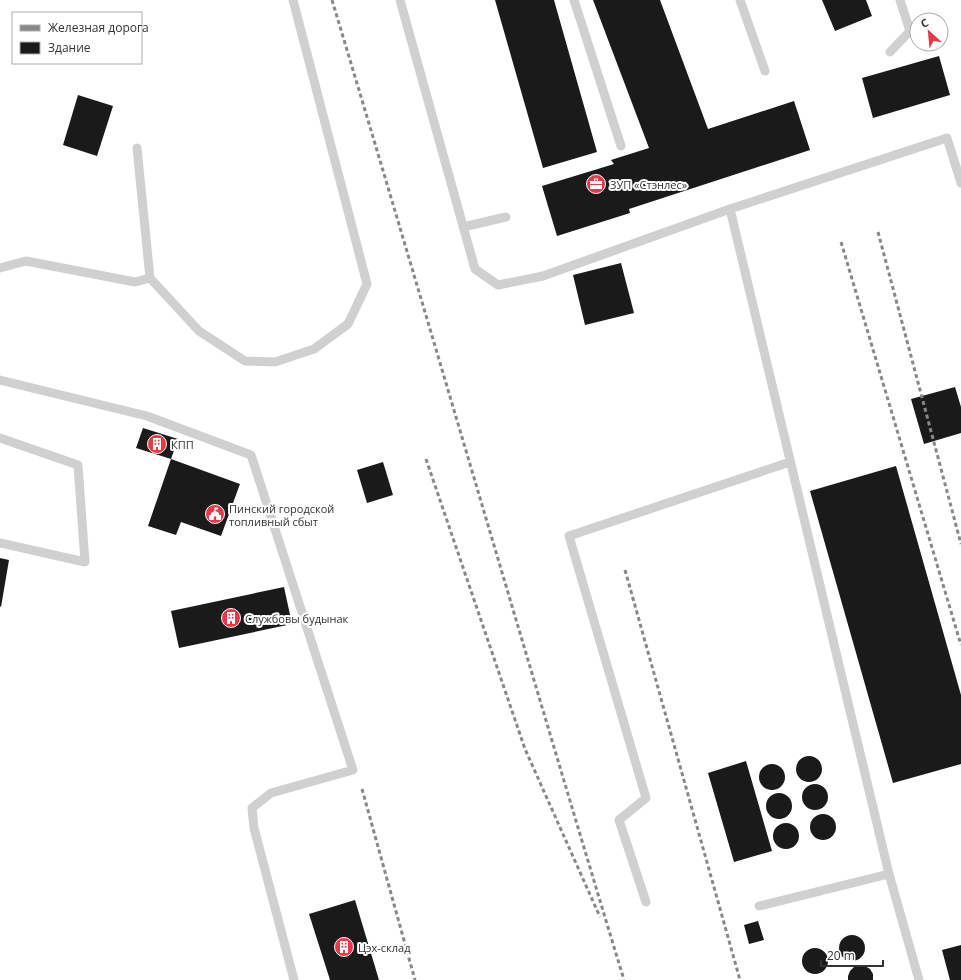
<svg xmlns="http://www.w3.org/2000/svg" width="961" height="980" viewBox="0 0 961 980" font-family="'Open Sans',sans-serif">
<rect width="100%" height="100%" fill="#fff"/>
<!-- building -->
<path fill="#1a1a1a" d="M495 0H554L597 152 543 168Z
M593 0H660L708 129 794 101 810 150 629 209 630 213 557 236 542 186 614 164 611 160 649 148Z
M822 0H866L872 16 835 31Z
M939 56 950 95 873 118 862 78Z
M78 95 113 106 97 156 63 145Z
M621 263 634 313 585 325 573 275Z
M955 387 961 407V433L924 444 911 399Z
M143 428 178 439 171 459 136 448Z
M171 459 240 484 221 536 181 522 176 535 148 526Z
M383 462 393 495 367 503 357 470Z
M896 466 961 695V764L893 783 810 491Z
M0 558 9 560 1 607 0 606Z
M284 587 292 624 179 648 171 611Z
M796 769a13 13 0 1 1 26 0a13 13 0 1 1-26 0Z
M746 761 772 851 734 862 708 773Z
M759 777a13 13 0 1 1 26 0a13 13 0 1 1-26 0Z
M802 797a13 13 0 1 1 26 0a13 13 0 1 1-26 0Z
M766 806a13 13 0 1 1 26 0a13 13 0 1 1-26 0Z
M810 827a13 13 0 1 1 26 0a13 13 0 1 1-26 0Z
M773 836a13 13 0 1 1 26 0a13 13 0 1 1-26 0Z
M355 900 379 980H330L309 914Z
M758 921 764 940 749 944 744 925Z
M839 948a13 13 0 1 1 26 0a13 13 0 1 1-26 0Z
M961 945V980H950L942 950Z
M802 961a13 13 0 1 1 26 0a13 13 0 1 1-26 0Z
M859 965 865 966 870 969 873 974V980H848V976L850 971 854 967Z"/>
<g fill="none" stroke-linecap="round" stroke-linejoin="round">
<!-- service -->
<path stroke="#d0d0d0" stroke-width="9" d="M400 0 475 269 498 285 543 276 730 209 947 138 961 183
M574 0 621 146
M740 0 765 71
M890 52 910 31 900 0
M730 209 889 874 919 980
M463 227 506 217
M0 268 26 261 135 282 150 278 137 148
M150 278 199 331 245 361 275 362 314 349 348 324 367 284 293 0
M0 380 147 416 251 455 353 770 271 793 252 808 254 828 294 980
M0 438 78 465 85 562 0 543
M646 902 619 820 646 798 569 536 790 462
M759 906 889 874"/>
<!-- rail -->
<path stroke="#888" stroke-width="3" stroke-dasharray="4 3" stroke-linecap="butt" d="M332 0C430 326 525 654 624 980
M878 232 961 544
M841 242 961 645
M426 459 525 749 600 917
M625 570 740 980
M362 789 415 980"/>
</g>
<!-- icons -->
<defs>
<symbol id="office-disc" viewBox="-11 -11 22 22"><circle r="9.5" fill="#e63946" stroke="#fff"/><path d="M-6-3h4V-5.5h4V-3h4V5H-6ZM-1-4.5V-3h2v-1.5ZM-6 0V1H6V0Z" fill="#fff"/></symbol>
<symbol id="building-disc" viewBox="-11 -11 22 22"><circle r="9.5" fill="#e63946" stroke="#fff"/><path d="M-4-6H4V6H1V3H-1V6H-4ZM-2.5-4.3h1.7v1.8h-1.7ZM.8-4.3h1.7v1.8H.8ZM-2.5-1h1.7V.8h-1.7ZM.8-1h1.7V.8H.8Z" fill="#fff"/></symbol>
<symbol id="civic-disc" viewBox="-11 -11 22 22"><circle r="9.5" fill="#e63946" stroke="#fff"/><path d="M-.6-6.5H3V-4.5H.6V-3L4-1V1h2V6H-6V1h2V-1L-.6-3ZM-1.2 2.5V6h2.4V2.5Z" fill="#fff"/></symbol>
</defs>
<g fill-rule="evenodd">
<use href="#office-disc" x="585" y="173" width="22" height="22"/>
<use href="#building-disc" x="146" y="433" width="22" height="22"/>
<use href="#civic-disc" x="204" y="503" width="22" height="22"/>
<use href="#building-disc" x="220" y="607" width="22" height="22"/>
<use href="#building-disc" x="333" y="936" width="22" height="22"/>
</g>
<g text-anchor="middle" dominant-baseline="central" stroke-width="4" stroke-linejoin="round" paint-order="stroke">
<!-- poi labels -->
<g font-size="11" fill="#333" stroke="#fff" text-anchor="start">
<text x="610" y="184">ЗУП «Стэнлес»</text>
<text x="171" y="444">КПП</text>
<text x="229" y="508">Пинский городской<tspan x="229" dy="13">топливный сбыт</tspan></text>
<text x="245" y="618">Службовы будынак</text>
<text x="358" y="947">Цэх-склад</text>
</g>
</g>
<!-- legend -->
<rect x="12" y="12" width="130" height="52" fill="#ffffff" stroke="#adadad"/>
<rect x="20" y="25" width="20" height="6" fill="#888888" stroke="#adadad"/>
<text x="48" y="32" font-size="12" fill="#333333">Железная дорога</text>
<rect x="20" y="42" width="20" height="12" fill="#1a1a1a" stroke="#adadad"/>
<text x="48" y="52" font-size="12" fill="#333333">Здание</text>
<!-- north arrow -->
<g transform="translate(929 32) rotate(333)"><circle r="19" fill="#ffffff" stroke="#adadad"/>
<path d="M0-3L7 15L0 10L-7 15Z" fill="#e63946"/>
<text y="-6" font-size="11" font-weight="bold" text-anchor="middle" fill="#333333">С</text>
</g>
<!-- scale -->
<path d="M821 960v6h62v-6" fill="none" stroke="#333333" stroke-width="2"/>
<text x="827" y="960" font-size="12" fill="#333333" stroke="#ffffff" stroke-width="3" paint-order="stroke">20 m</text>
</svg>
